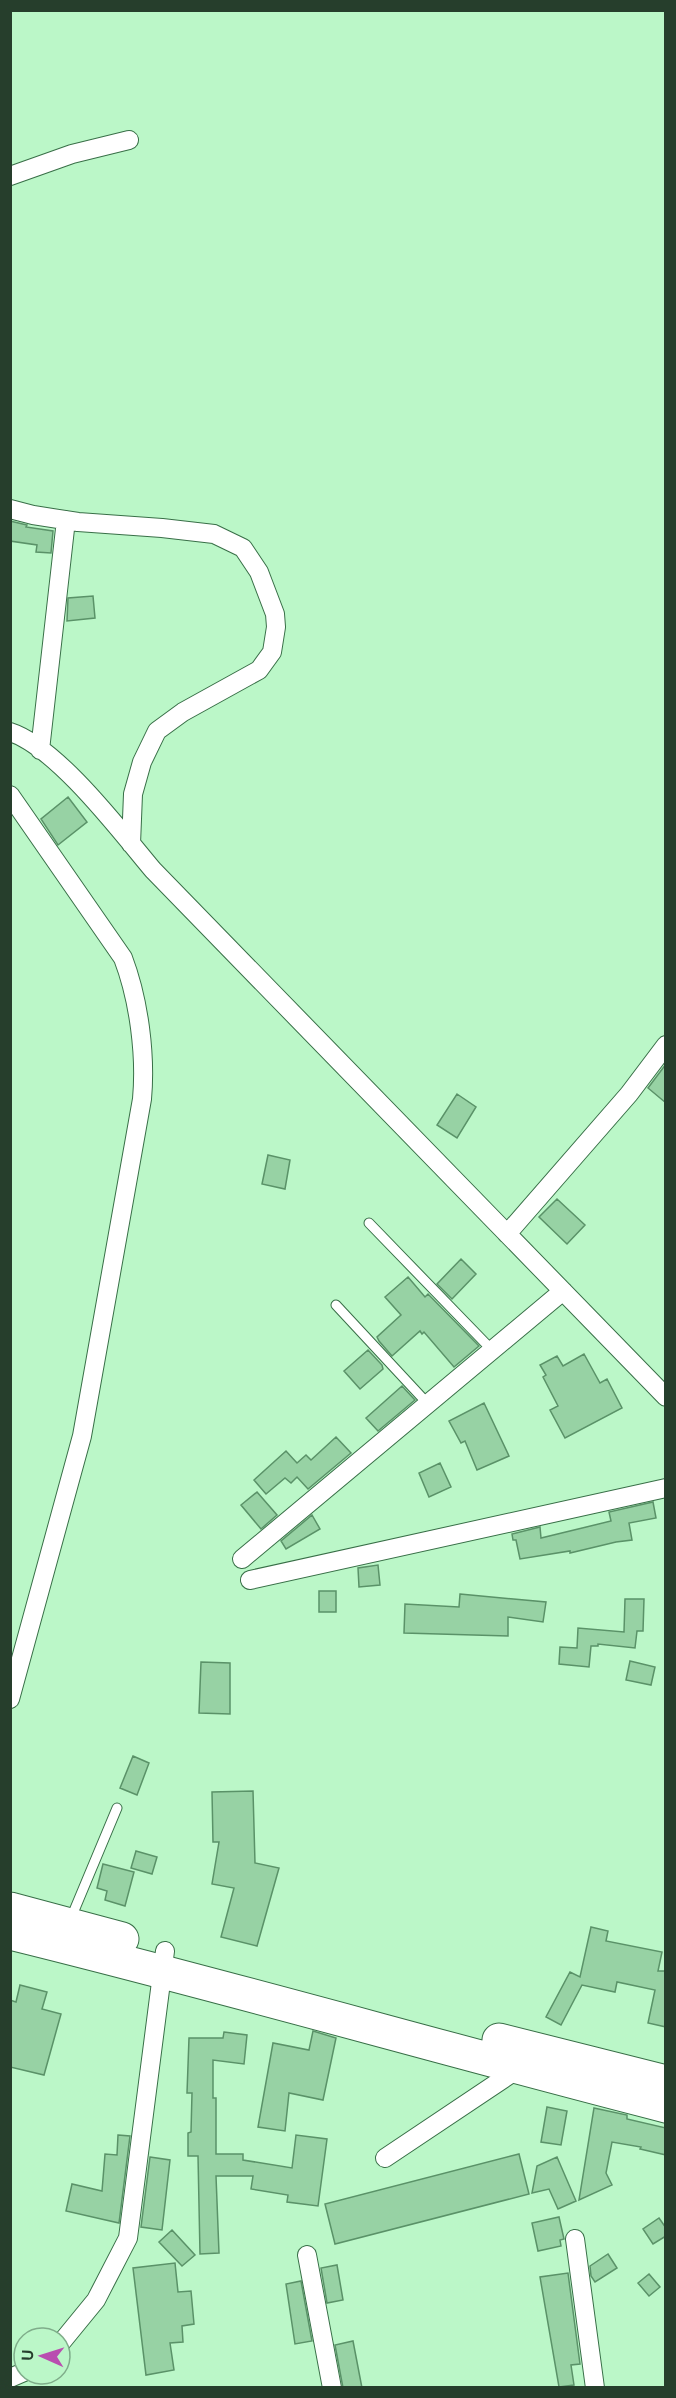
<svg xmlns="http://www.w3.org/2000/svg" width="676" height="2398" viewBox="0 0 676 2398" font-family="'DM Sans',sans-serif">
<rect width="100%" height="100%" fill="#bbf7c8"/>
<!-- building -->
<path fill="#97d2a4" stroke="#5a9268" stroke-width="1.5" d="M10 521 27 525 26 527 53 531 51 553 36 552 37 545 10 541Z
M93 596 95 618 67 621 68 598Z
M68 797 87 822 58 845 41 819Z
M666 1064V1103L648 1088Z
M457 1094 476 1107 457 1138 437 1125Z
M268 1155 290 1160 285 1189 262 1184Z
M557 1199 585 1225 567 1244 539 1217Z
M461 1259 476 1274 452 1299 437 1284Z
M408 1277 425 1297 428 1294 479 1346 454 1367 424 1332 422 1334 420 1331 392 1356 379 1341 377 1337 401 1315 385 1297Z
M368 1350 382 1365 383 1369 360 1389 344 1371Z
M584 1354 600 1383 607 1379 622 1408 565 1438 550 1410 558 1406 543 1377 546 1375 540 1365 557 1356 563 1366Z
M402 1386 415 1400 378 1431 366 1418Z
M484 1403 509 1456 477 1470 465 1441 461 1443 449 1421Z
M336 1437 351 1453 308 1489 297 1477 291 1483 285 1478 266 1494 254 1480 286 1451 297 1463 306 1455 311 1460Z
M440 1463 451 1487 429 1497 419 1473Z
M257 1492 277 1515 261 1529 241 1505Z
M653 1502 656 1518 629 1523 632 1540 616 1542 570 1553V1551L520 1559 516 1540H513L512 1534 540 1527 541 1538 611 1521 609 1512Z
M312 1515 320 1529 286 1549 281 1541Z
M378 1565 380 1585 359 1587 358 1568Z
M319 1591H336V1612H319Z
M460 1594 546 1602 543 1622 508 1617V1636L404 1633 405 1604 459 1607Z
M625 1599H644L643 1631H637L635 1648 598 1644V1646H591L589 1667 559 1664 560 1647 577 1648 578 1628 624 1632Z
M630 1661 655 1667 651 1685 626 1680Z
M201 1662 230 1663V1714L199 1713Z
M133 1756 149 1763 137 1795 120 1788Z
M253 1791 255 1863 279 1868 257 1946 221 1937 234 1888 212 1884 219 1842H213L212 1792Z
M136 1851 157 1857 152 1874 131 1868Z
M103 1864 134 1872 125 1906 105 1900 107 1891 97 1888Z
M591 1927 608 1931 606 1941 662 1952 658 1971H666V2027L648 2023 655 1990 617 1982 615 1992 582 1985 561 2025 546 2017 570 1972 580 1977Z
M20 1985 47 1992 42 2009 61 2014 44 2075 10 2067V2000L16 2002Z
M313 2031 336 2038 323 2100 289 2093 285 2131 258 2127 273 2043 309 2050Z
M224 2032 247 2035 244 2064 213 2060V2098H216V2154H243V2160L292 2168 296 2135 327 2139 318 2206 287 2202 288 2195 251 2189 253 2176H216L219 2253 200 2254 198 2156H188V2133L191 2132 192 2093H187L189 2038H223Z
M547 2107 567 2111 561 2145 541 2142Z
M594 2108 627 2115V2119L666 2128V2155L640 2149 641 2147 612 2142 606 2173 612 2185 579 2200Z
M118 2135 130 2136 119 2223 66 2211 72 2184 102 2191 105 2154 117 2155Z
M519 2154 529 2194 335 2244 325 2204Z
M150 2157 170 2160 162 2230 141 2227Z
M557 2157 576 2201 558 2209 549 2189 532 2193 537 2166Z
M559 2217 564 2239 560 2240 561 2246 538 2251 532 2223Z
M659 2218 666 2228V2236L653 2244 643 2229Z
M172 2230 195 2255 182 2266 159 2242Z
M608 2254 617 2268 595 2282 591 2276 590 2266Z
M175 2263 178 2292 191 2291 194 2324 182 2326 183 2342 170 2343 174 2370 146 2375 133 2268Z
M337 2265 343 2300 327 2303 321 2268Z
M568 2273 580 2364 571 2365 574 2385 559 2387 540 2277Z
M649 2274 660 2287 649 2296 638 2283Z
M301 2281 312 2341 295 2344 286 2284Z
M353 2341 362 2388H343L335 2345Z"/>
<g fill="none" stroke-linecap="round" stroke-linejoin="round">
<defs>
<path id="lane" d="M369 1223 492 1350
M336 1305 428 1404
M71 1918 117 1808"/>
<path id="street" d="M10 176 72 154 129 140
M10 509 33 515 78 522 162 528 214 534 243 548 259 572 275 614 276 627 272 652 259 670 183 712 157 731 142 762 133 794 131 844
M10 732C57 747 121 832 153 870L666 1397
M40 750 66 520
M10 795 123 958C139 1000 146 1055 142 1099L82 1436 10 1699
M507 1234 629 1094 666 1045
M242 1559 563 1291
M250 1580 666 1488
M385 2158 518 2069
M575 2239 595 2388
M307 2255 332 2388
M60 2344 96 2300 128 2238 165 1951
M10 2378 24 2372"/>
<path id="highway" d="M10 1909 122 1939
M10 1933C230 1987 447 2050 666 2106
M499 2040 666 2082"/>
</defs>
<!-- lane casing -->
<use href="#lane" stroke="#386f47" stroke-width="11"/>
<!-- street casing -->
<use href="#street" stroke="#386f47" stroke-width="20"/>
<!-- highway casing -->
<use href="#highway" stroke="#386f47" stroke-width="35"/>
<!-- lane -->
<use href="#lane" stroke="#fff" stroke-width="9"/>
<!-- street -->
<use href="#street" stroke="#fff" stroke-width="18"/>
<!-- highway -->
<use href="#highway" stroke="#fff" stroke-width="33"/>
</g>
<!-- border -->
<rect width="676" height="2398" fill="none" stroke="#263e2c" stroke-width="24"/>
<!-- north arrow -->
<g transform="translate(42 2356) rotate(273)"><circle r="28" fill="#bbf7c8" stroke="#7fad8a" stroke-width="1.5"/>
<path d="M0-4.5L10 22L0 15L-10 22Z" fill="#b94eb0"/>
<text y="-9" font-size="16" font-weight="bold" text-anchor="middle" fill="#263e2c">U</text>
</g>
</svg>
